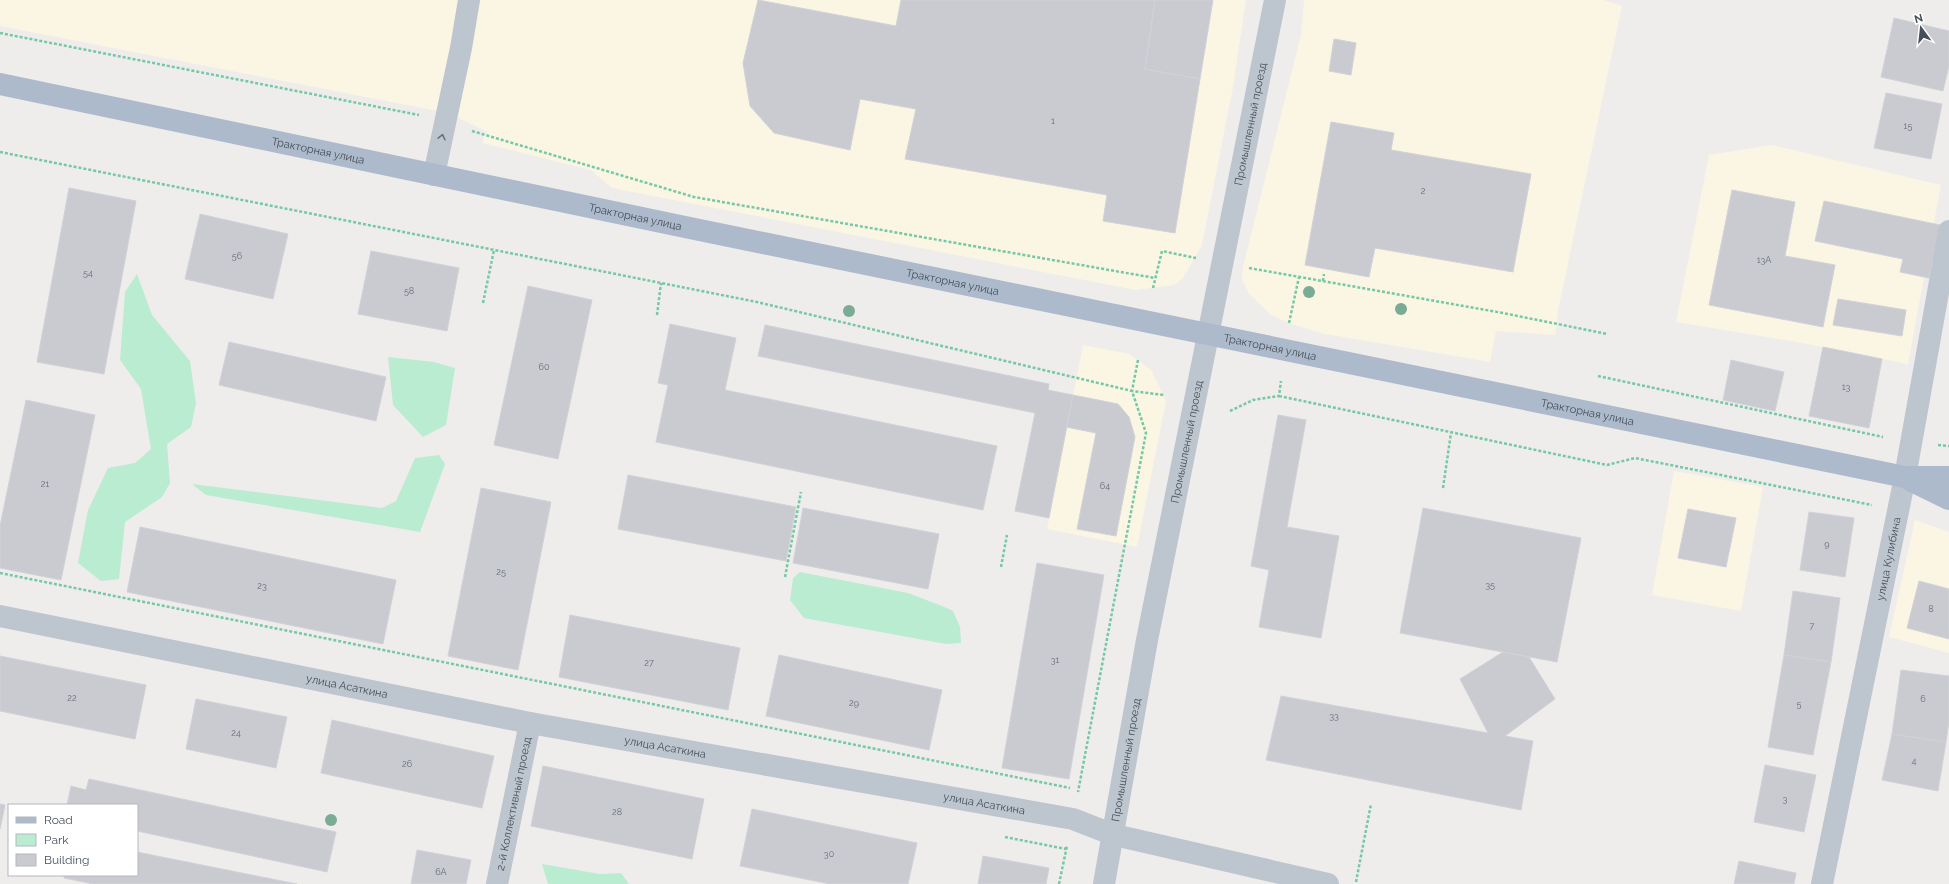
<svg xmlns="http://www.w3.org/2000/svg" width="1949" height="884" viewBox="0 0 1949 884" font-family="Raleway,sans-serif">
<rect width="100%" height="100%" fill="#efecec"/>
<!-- commercial -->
<path fill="#fbf5e4" d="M0 0H1246L1233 87 1202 245 1183 278 1174 285 1136 290 612 188 591 170 483 143 484 135 488 132 448 113 0 26Z
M1304 0H1603L1622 6 1559 306 1555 335 1496 331 1490 362 1320 333 1289 323 1271 315 1249 294 1242 279 1243 267 1301 35Z
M1772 145 1941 185 1908 364 1797 342 1676 322 1709 155Z
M1083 345 1130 354 1152 371 1166 401 1137 547 1047 529Z
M1674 471 1763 487 1741 611 1652 595Z
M1915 520 1949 532V653L1889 637Z"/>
<!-- green -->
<path fill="#baecd1" d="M137 274 152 315 190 361 196 403 191 427 167 444 170 483 162 497 125 522 119 579 101 581 78 563 88 510 108 468 135 463 151 449 141 389 120 360 125 292Z
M388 357 434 362 455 368 446 425 423 437 393 405Z
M439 455 445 464 420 532 206 495 192 484 382 508 396 501 415 458Z
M800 572 908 593 942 606 953 611 960 627 961 643 946 644 804 618 790 600 793 578Z
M542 864 600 874 621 873 629 884H548Z"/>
<!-- building -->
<path fill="#c9cbd1" stroke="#d0d2d8" d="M758 0 896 26 901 0H1155L1145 69 1200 79 1175 233 1103 221 1107 195 905 159 916 109 860 99 850 150 774 133 750 106 743 63Z
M1155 0H1213L1200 79 1145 69Z
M1894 18 1949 31V66L1943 91 1881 77Z
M1334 39 1356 43 1351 75 1329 71Z
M1886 93 1942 104 1931 159 1874 148Z
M1331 122 1394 133 1391 150 1531 174 1513 272 1375 248 1369 277 1305 265Z
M69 188 136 201 104 374 37 362Z
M1732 190 1795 202 1785 256 1835 265 1823 327 1709 305Z
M1824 201 1940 225 1929 278 1900 272 1903 259 1815 241Z
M200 214 288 234 273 299 185 279Z
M371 251 459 268 447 331 358 314Z
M528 286 592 300 558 459 494 445Z
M1838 299 1906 310 1902 336 1833 325Z
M670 324 736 338 725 390 997 446 983 510 656 442 668 385 658 383Z
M765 325 1049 384 1048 390 1073 395 1049 518 1015 511 1035 413 758 356Z
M229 342 386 377 376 421 219 385Z
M1823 347 1882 359 1869 428 1809 416Z
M1731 360 1784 372 1775 411 1723 400Z
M1073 395 1118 404 1129 417 1135 437 1116 536 1077 529 1096 433 1066 427Z
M26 400 95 415 61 580 0 568V526Z
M1278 415 1306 420 1287 527 1339 536 1321 638 1259 627 1269 570 1251 566Z
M628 475 796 507 786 561 618 529Z
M481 488 551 502 518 670 448 656Z
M803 508 939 534 928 589 793 563Z
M1423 508 1581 538 1557 662 1400 633Z
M1688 509 1736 518 1726 567 1678 558Z
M1809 512 1854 518 1845 577 1800 570Z
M140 527 396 580 383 644 127 592Z
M1037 563 1104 575 1069 779 1002 768Z
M1919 581 1949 589V639L1907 628Z
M1793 591 1840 598 1831 662 1784 655Z
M570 615 740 648 728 710 559 677Z
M1503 652 1529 657 1555 699 1505 736 1533 741 1521 810 1266 760 1281 696 1488 733 1460 679Z
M779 655 942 690 929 750 766 716Z
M1784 655 1831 662 1813 755 1768 747Z
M0 656 146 685 135 739 0 711Z
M1901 670 1949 676V721L1946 742 1892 734Z
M196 699 287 717 276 768 186 749Z
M332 720 494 756 482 808 321 773Z
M1892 734 1946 742 1938 791 1882 780Z
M1765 765 1816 775 1804 832 1754 822Z
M543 766 704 799 692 859 531 826Z
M89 779 336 832 327 872 137 831V805H67L71 786 86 790Z
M0 804 5 805 0 829Z
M752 809 917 843 908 884H830L740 866Z
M417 850 471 860 466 884H411Z
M137 852 297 884H93L64 878V875H137Z
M983 856 1049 868 1046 884H978Z
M1739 861 1796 873 1794 884H1734Z"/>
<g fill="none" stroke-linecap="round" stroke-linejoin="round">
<!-- path -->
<path stroke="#74c9a4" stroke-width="2.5" stroke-dasharray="3 2" stroke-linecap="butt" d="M0 33 419 115
M472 131 694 197 1155 278
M0 152 757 302 1132 391 1146 433 1078 792
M1249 268 1503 313 1607 334
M1323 281 1324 274
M1153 288 1162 251 1196 258
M483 303 494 250
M657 315 661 283
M1289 323 1299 277
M1138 360 1132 391 1164 395
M1598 376 1883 437
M1279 396 1607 465 1635 458 1872 505
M1230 411 1253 400 1279 396 1281 381
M1938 445 1949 446
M1443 488 1451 433
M1001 567 1007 535
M0 573 1070 788
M785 577 801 492
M1005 837 1066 849
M1356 882 1371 804
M1059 884 1067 846"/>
<!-- minor -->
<g stroke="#bdc6ce" stroke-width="22">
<path d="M434 175 461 48 469 0"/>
<path id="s1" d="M0 616 530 723 1073 819 1114 835 1132 839 1328 884"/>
<path id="s2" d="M497 884 530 723"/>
<path id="s3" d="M1104 884 1147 640 1275 0"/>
<path id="s4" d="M1822 884 1905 477 1949 231"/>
</g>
<!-- major -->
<g stroke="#acbacb" stroke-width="22">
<path id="s5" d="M0 84 685 227 1905 477H1949"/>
<path d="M1910 480 1949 499"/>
</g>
</g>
<!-- trees -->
<g fill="#79ab95">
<circle cx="1309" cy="292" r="6"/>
<circle cx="1401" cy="309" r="6"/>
<circle cx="849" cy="311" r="6"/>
<circle cx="331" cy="820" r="6"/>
</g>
<!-- one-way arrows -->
<defs><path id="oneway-chevron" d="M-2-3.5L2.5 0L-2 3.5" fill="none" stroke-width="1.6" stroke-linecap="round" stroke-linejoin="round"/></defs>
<use stroke="#69727c" href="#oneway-chevron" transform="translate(442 137) rotate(-77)"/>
<g text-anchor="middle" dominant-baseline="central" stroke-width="4" stroke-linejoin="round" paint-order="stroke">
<!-- number labels -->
<g font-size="9" fill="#666d77">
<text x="1053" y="121">1</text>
<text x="1908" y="126">15</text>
<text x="1423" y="191">2</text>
<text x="237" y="256">56</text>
<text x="1764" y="260">13А</text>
<text x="88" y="273">54</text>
<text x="409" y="291">58</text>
<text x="544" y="367">60</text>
<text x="1846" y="387">13</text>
<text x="45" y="484">21</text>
<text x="1105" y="486">64</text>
<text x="1827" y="544">9</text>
<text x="501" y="572">25</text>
<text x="1490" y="585">35</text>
<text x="262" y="586">23</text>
<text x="1931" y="609">8</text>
<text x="1812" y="626">7</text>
<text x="1055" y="660">31</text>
<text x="649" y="663">27</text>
<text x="72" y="698">22</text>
<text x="1923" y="699">6</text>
<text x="854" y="703">29</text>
<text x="1799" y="704">5</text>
<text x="1334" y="716">33</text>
<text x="236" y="733">24</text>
<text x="1914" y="761">4</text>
<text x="407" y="764">26</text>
<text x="1785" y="799">3</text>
<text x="617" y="812">28</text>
<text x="829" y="854">30</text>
<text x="441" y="872">6А</text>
</g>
<!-- street labels -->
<g font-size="11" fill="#454e59" stroke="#fff">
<text stroke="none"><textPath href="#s3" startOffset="774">Промышленный проезд</textPath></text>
<text stroke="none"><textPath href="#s5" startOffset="325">Тракторная улица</textPath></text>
<text stroke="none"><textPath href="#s5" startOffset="649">Тракторная улица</textPath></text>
<text stroke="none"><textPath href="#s5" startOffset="973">Тракторная улица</textPath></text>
<text stroke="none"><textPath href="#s5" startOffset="1297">Тракторная улица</textPath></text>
<text stroke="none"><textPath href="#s5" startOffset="1621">Тракторная улица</textPath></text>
<text stroke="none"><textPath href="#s3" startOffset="450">Промышленный проезд</textPath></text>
<text stroke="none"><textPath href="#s4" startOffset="332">улица Кулибина</textPath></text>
<text stroke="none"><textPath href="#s1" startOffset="354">улица Асаткина</textPath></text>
<text stroke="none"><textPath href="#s1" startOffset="678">улица Асаткина</textPath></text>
<text stroke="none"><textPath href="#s3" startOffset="126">Промышленный проезд</textPath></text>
<text stroke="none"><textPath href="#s1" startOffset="1002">улица Асаткина</textPath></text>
<text stroke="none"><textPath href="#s2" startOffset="82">2-й Коллективный проезд</textPath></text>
</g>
</g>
<!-- legend -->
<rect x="8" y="804" width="130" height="72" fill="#ffffff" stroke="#b5b8bd"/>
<rect x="16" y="817" width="20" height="6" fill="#acbacb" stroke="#b5b8bd"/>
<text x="44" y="824" font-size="12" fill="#454e59">Road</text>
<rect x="16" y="834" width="20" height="12" fill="#baecd1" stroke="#b5b8bd"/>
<text x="44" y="844" font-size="12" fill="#454e59">Park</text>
<rect x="16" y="854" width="20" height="12" fill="#c9cbd1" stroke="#b5b8bd"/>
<text x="44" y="864" font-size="12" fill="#454e59">Building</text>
<!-- north arrow -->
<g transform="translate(1921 28) rotate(345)" stroke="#ffffff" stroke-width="3" paint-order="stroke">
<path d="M0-3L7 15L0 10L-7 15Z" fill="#454e59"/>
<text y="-6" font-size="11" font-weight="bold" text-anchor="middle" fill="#454e59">N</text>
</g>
</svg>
